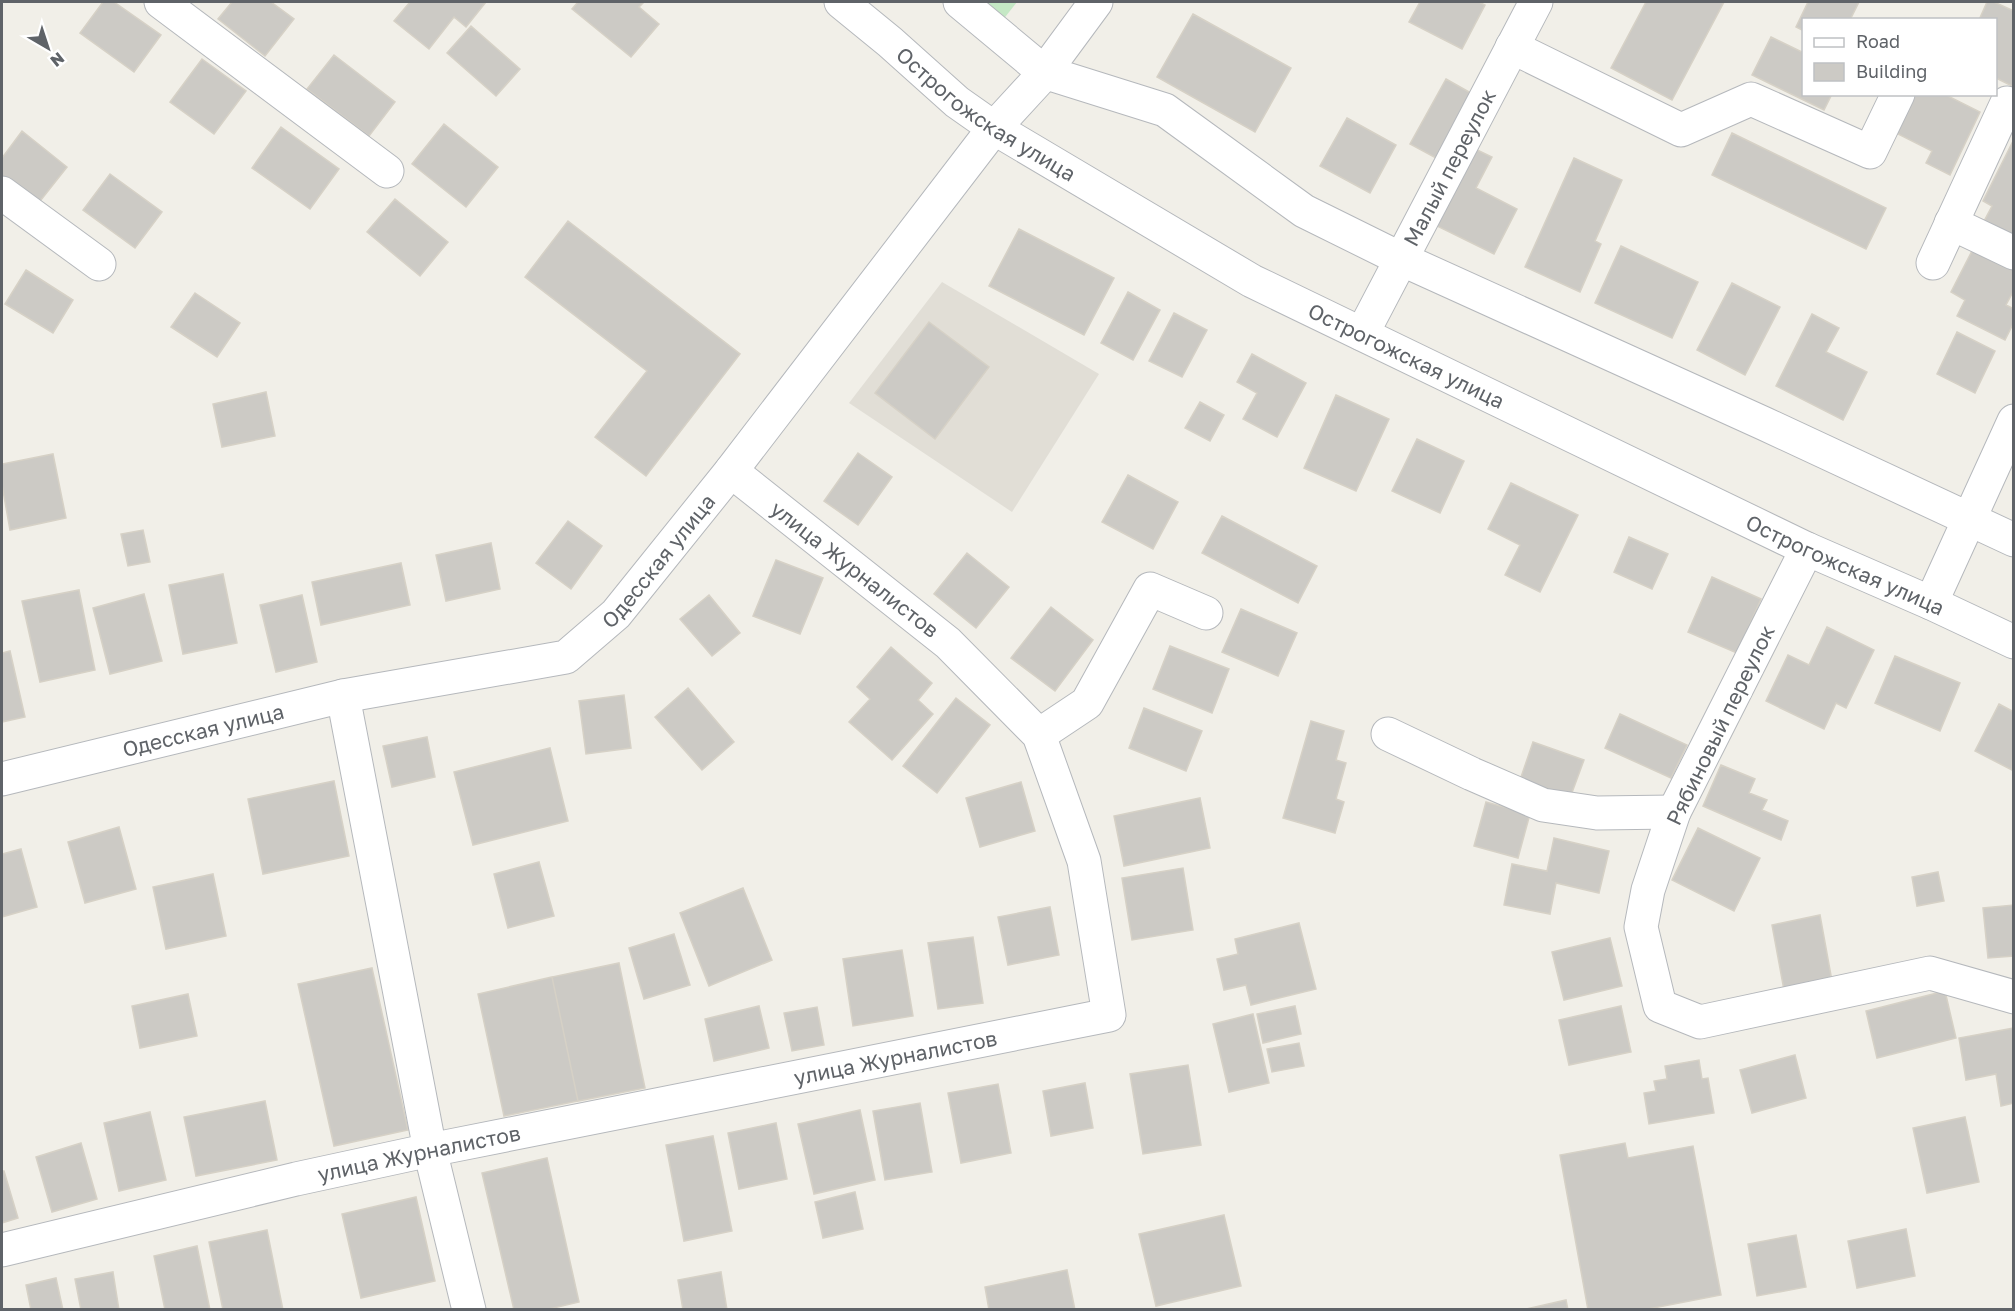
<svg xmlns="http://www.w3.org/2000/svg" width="2015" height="1311" viewBox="0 0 2015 1311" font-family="'Golos Text',sans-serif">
<rect width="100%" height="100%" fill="#f1efe8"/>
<!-- education -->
<path fill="#e1ded6" d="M942 282 1099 374 1012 512 849 403Z"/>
<!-- green -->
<path fill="#c5e8c5" d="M980 2H1017L1002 21Z"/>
<!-- building -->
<path fill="#cccac5" stroke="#d6d1c6" stroke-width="1.5" d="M103 2H114L161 35 134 72 80 33Z
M232 2H271L294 19 265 56 218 19Z
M410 2H486L466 27 454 17 429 49 394 21Z
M578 2H644L639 7 659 24 631 57 572 9Z
M1420 2H1479L1485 5 1462 49 1409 22Z
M1646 2H1724L1672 100 1611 68Z
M1808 2H1859L1850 20H1804V31L1796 27Z
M1987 2H1994L2014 11V87L1996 78V20H1979Z
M1193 14 1291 68 1255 132 1157 77Z
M471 26 520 69 496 96 447 53Z
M1771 37 1804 53V94H1832L1824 110 1752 75Z
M334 55 395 102 369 136 307 89Z
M202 59 246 91 214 134 170 102Z
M1446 79 1471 93 1436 158 1410 144Z
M1915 94H1944L1980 112 1950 175 1926 163 1932 151 1896 133Z
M1347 118 1396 145 1370 193 1320 166Z
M444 124 498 167 466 207 412 164Z
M281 127 339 169 310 209 252 168Z
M22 131 67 167 37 205 2 176V158Z
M1732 133 1886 208 1866 249 1712 175Z
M2014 139V241L1982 225 1992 206 1983 201Z
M1471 147 1492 157 1476 188 1517 209 1494 254 1433 224Z
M1574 158 1622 180 1595 241 1601 244 1580 292 1525 267Z
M110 174 162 212 135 248 83 210Z
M395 199 448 242 420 276 367 232Z
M568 221 740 354 646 476 595 437 647 371 525 277Z
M1019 229 1114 278 1084 335 989 286Z
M1621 246 1698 282 1672 338 1595 303Z
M1974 247 2014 266V290L2006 305 2014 309V322L2005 340 1957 316 1965 300 1951 292Z
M26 270 73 300 53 333 5 304Z
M1732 283 1780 307 1745 375 1697 350Z
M1128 292 1160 310 1133 360 1101 343Z
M195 293 240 323 217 357 171 327Z
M1174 313 1207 330 1182 377 1149 361Z
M1812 314 1839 328 1826 352 1867 372 1843 420 1776 386Z
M929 322 989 367 935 439 875 393Z
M1957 332 1995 351 1975 393 1937 374Z
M1252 354 1306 383 1277 437 1243 419 1257 393 1237 382Z
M266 392 275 436 222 447 213 404Z
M1336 395 1389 419 1356 491 1304 468Z
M1200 402 1224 415 1210 441 1185 428Z
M1417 439 1464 461 1440 513 1392 491Z
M858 453 892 477 858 525 824 501Z
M53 454 66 518 10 530 2 485V464Z
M1128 475 1178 502 1153 549 1102 522Z
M1511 483 1578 515 1540 592 1505 575 1520 545 1488 529Z
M1222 516 1317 566 1298 603 1202 553Z
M568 521 602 546 571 589 536 563Z
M143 530 150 562 128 566 121 534Z
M1629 537 1668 554 1652 589 1614 572Z
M491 543 500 589 446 601 436 555Z
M967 553 1009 587 976 628 934 594Z
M776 560 823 578 800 634 753 616Z
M401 563 410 605 321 625 312 582Z
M223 574 237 643 183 654 169 585Z
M1712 577 1761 599 1737 653 1688 632Z
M79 590 95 670 40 682 22 601Z
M144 594 162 661 110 674 93 608Z
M302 595 317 662 276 672 260 605Z
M709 595 740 633 712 656 680 619Z
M1051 607 1093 640 1055 691 1011 658Z
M1241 609 1297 633 1278 676 1222 652Z
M1827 627 1874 650 1846 708 1836 703 1824 729 1766 701 1788 655 1809 665Z
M1170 646 1229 669 1212 713 1153 689Z
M891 647 932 683 918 700 933 714 892 760 849 722 870 699 857 687Z
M10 651 25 717 2 722V653Z
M1895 656 1960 683 1940 731 1875 703Z
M688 688 734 742 702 770 655 717Z
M624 695 631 748 586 754 579 701Z
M956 698 990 725 937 793 903 766Z
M1999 704 2014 712 2012 770 1975 751Z
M1144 708 1202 731 1186 771 1129 748Z
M1620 714 1687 745 1671 778 1605 748Z
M1311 721 1344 731 1336 760 1346 763 1336 799 1344 802 1335 833 1283 818Z
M427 737 435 777 392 787 383 746Z
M1533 742 1584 760 1570 798 1520 780Z
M550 748 568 821 473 845 454 772Z
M1721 765 1755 779 1749 793 1767 800 1762 810 1788 821 1781 840 1703 806Z
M334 781 349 856 263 874 248 799Z
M1021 782 1035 831 980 847 966 798Z
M1200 798 1210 848 1124 866 1114 816Z
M1486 802 1530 814 1518 858 1474 846Z
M119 827 136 889 85 903 68 842Z
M1698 828 1760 858 1734 911 1672 880Z
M1554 838 1609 851 1599 893 1556 883 1550 914 1504 905 1512 864 1547 871Z
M21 849 37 907 2 917V854Z
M539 862 554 916 508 928 494 874Z
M1183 868 1193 930 1132 940 1122 878Z
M1938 872 1944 901 1917 906 1912 877Z
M213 874 226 936 166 949 153 887Z
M743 888 772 960 709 986 680 913Z
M2014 905V956L1988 958 1983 908Z
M1050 907 1059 955 1008 965 998 917Z
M1820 915 1832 981 1784 990 1772 925Z
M1299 923 1316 989 1251 1005 1246 985 1224 990 1217 959 1238 954 1235 939Z
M674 934 690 985 644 999 629 948Z
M973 937 983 1003 938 1009 928 943Z
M1610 938 1622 986 1564 1000 1552 952Z
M902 950 913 1016 853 1026 843 959Z
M619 963 645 1088 578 1101 552 977Z
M372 968 408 1130 334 1146 298 984Z
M552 977 578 1101 504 1116 478 994Z
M1945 991 1956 1038 1877 1058 1866 1011Z
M188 994 197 1036 140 1048 132 1006Z
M759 1006 769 1048 714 1061 705 1019Z
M1295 1006 1301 1034 1263 1043 1257 1014Z
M1621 1006 1631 1052 1569 1065 1559 1020Z
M817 1007 824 1045 792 1051 784 1013Z
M1253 1014 1269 1083 1229 1092 1213 1024Z
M2014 1028V1103L2001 1106 1996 1074 1966 1080 1959 1038Z
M1299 1043 1304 1066 1272 1072 1267 1049Z
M1795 1055 1806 1098 1752 1113 1740 1070Z
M1699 1060 1702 1079 1708 1078 1714 1113 1649 1124 1644 1093 1656 1091 1654 1081 1667 1079 1665 1066Z
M1188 1065 1201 1145 1143 1154 1130 1074Z
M1085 1083 1093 1128 1051 1136 1043 1091Z
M998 1084 1011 1153 961 1163 948 1093Z
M265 1101 277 1160 196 1176 184 1117Z
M920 1103 932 1172 885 1180 873 1111Z
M860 1110 875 1180 814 1194 798 1124Z
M150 1112 166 1180 119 1191 104 1123Z
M1965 1117 1979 1182 1927 1193 1913 1128Z
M776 1123 787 1179 739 1189 728 1133Z
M713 1136 732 1231 684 1241 666 1145Z
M81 1143 97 1199 52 1212 36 1157Z
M1625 1143 1628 1158 1693 1146 1721 1295 1643 1310H1588L1560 1155Z
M547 1158 579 1302 545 1310H514L482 1173Z
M2 1171H4L18 1218 2 1223Z
M855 1192 863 1229 823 1238 815 1202Z
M416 1197 435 1281 361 1298 342 1214Z
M1224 1215 1241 1286 1156 1306 1139 1234Z
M1906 1229 1915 1276 1857 1288 1848 1241Z
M267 1230 283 1310H223L209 1242Z
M1796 1235 1806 1287 1757 1296 1748 1244Z
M197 1246 210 1310H165L154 1256Z
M1067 1270 1075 1310H989L985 1287Z
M113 1272 119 1310H81L75 1279Z
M721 1272 727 1310H683L678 1280Z
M56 1278 63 1310H31L26 1285Z
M1566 1300 1568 1310H1522Z"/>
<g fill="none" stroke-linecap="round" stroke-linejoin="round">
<defs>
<g id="minor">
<path d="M161 2 387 171"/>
<path id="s1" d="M841 2 890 42 957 102 994 128 1252 281 1807 549 1931 603 2014 642"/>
<path d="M960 2 1044 72 1165 110 1304 211 1401 259 1765 424 2014 540"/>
<path d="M1512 47 1681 130 1751 99 1870 152 1898 94"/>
<path d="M2 193 99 264"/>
<path d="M1951 223 2014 253"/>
<path d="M1933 263 2007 103"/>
<path id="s2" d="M1362 334 1536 2"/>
<path d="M1807 549 1674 812 1648 890 1641 927 1660 1006 1700 1022 1930 973 2014 997"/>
<path d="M1931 603 2014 421"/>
<path d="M343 696 430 1150 469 1310"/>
<path d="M1388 734 1472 774 1543 805 1597 813 1674 812"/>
<path d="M1039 735 1087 703 1150 589 1206 613"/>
<path id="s3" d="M2 779 343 696 566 657 616 614 731 471 994 128 1040 78 1096 2"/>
<path id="s4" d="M2 1250 296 1179 430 1150 1109 1015 1084 861 1039 735 948 643 731 471"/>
</g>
</defs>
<!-- minor casing -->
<use href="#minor" stroke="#b5b8bc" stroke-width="35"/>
<!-- minor -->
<use href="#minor" stroke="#fff" stroke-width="33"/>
</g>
<g text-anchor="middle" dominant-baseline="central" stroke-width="6" stroke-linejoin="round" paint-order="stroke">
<!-- street labels -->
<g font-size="21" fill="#5f6368" stroke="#fff">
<text stroke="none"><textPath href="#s1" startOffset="184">Острогожская улица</textPath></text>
<text stroke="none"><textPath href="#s2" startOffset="188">Малый переулок</textPath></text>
<text stroke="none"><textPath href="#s1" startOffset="670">Острогожская улица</textPath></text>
<text stroke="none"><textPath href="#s3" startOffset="711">Одесская улица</textPath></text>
<text stroke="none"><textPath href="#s1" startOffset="1156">Острогожская улица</textPath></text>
<text transform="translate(855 569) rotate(38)">улица Журналистов</text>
<text transform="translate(1720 725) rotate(-64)">Рябиновый переулок</text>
<text stroke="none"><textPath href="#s3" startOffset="207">Одесская улица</textPath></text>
<text stroke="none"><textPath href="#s4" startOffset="914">улица Журналистов</textPath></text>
<text stroke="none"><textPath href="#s4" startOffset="428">улица Журналистов</textPath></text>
</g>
</g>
<!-- border -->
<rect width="2015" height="1311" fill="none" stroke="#5f6368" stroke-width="6"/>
<!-- legend -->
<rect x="1802" y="18" width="195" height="78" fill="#ffffff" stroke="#bfc1c3" stroke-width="1.5"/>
<rect x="1814" y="38" width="30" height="9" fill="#ffffff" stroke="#bfc1c3" stroke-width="1.5"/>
<text x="1856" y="48" font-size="18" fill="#5f6368">Road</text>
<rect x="1814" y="63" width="30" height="18" fill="#cccac5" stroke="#bfc1c3" stroke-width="1.5"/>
<text x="1856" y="78" font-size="18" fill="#5f6368">Building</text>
<!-- north arrow -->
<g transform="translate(48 48) rotate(141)" stroke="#ffffff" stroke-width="4.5" paint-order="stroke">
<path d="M0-4.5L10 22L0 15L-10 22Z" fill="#5f6368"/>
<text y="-9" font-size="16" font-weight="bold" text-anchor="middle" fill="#5f6368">N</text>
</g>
</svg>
